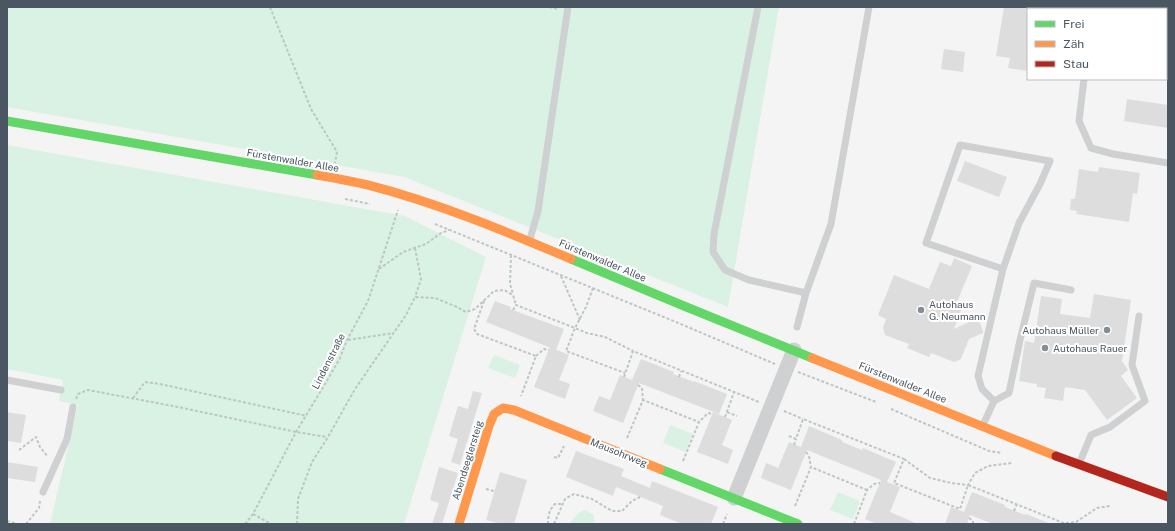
<svg xmlns="http://www.w3.org/2000/svg" width="1175" height="531" viewBox="0 0 1175 531" font-family="'Public Sans',sans-serif">
<rect width="100%" height="100%" fill="#f4f4f4"/>
<!-- green -->
<path fill="#d9f2e3" d="M7 7H779L728 307 404 177 7 107Z
M7 145 405 216 486 257 404 524H50L78 405 59 401 63 380 7 369Z
M494 355 520 365 515 378 488 368Z
M670 425 693 434 685 452 663 443Z
M838 492 860 501 853 519 830 510Z
M585 510 593 514 595 524H569L577 514Z"/>
<!-- building -->
<path fill="#ddddde" d="M1004 7H1028V71L1008 68 1010 58 996 56Z
M944 49 965 52 963 72 941 69Z
M1127 99 1168 105V128L1124 121Z
M965 161 1007 177 999 197 957 181Z
M1099 167 1140 173 1137 194 1133 193 1129 222 1076 214 1077 211 1070 210 1071 199H1075L1079 169 1098 172Z
M954 258 972 266 957 302 963 305 954 329 978 318 983 331V333L969 339 961 359 954 362 931 353 929 357 907 348 909 344 885 335 883 328 886 319 878 315 894 275 929 289 940 262 951 266Z
M1094 294 1131 300 1122 361 1128 370 1121 376 1137 398 1107 420 1085 390 1065 387 1063 401 1044 398 1046 388 1037 387V384L1019 381 1025 341 1034 343 1041 296 1062 299 1060 314 1090 318Z
M495 301 511 307 510 309 564 329 556 350 486 322Z
M550 347 569 355 559 380 570 384 565 399 534 387Z
M641 359 674 372 673 374 694 382V381L727 394 719 414 639 383 623 423 593 411 599 396 610 400 620 375 632 380Z
M473 391 482 393 460 465 451 462 458 439 449 436 458 406 468 409Z
M7 412 26 415 21 443 7 441Z
M713 412 732 420 722 445 733 450 728 464 697 452Z
M809 426 842 440V442L862 450 863 448 896 462 887 482 900 487 890 512 918 524H877L865 519 881 480 807 450 791 490 761 478 766 463 778 468 789 442 801 447Z
M576 451 624 469 621 476 650 488 652 481 718 507 711 524H682L660 515 663 506 616 487 613 496 566 477Z
M7 462 38 467 35 482 7 478Z
M439 467 458 473 442 524H432L439 503 430 500Z
M500 472 527 480 514 524H501L486 520Z
M972 492 1005 505V507L1025 515 1026 514 1051 524H993L970 515 967 524H945L951 507 964 512Z"/>
<g fill="none" stroke-linecap="round" stroke-linejoin="round">
<!-- path -->
<path stroke="#bcc7c4" stroke-width="2" stroke-dasharray="3 2" stroke-linecap="butt" d="M270 7 311 109 337 152 335 163
M549 7 558 9
M345 199 370 204
M435 224 676 322 775 364
M415 248 421 279 415 297
M511 255 510 284 513 294
M379 269 403 252 426 244 441 233 449 230
M561 276 580 320
M593 288 586 307 575 328 587 333 605 337 633 351
M484 301 474 329 477 334 536 356 521 396
M513 310 516 305 575 328 566 351 625 373
M348 340 394 333
M536 356 544 349 549 350
M798 372 876 402
M624 377 633 351 759 402
M679 377 681 371
M638 385 642 388 643 400
M133 398 145 382 160 384 307 416
M76 399 78 394 88 390 178 407 296 432 327 437
M891 409 989 451 1002 453
M784 411 803 419
M727 412 737 416
M725 417 734 392
M789 436 796 439 803 419 904 459 894 483 960 509 968 485 1066 524
M627 438 643 400 699 422
M794 445 796 439
M19 450 36 437 40 447 48 457
M806 452 809 456 811 467
M554 457 558 458 564 446
M904 459 930 478 951 483 968 485 975 473 988 466 1012 463
M683 461 699 422 708 413 712 414
M486 489 494 491
M795 506 811 467 867 490
M1014 511 1017 504
M253 514 271 524
M969 518 973 521V524
M7 521 18 524
M1066 523 1076 522 1097 508 1110 506
M26 524 39 508 40 501
M245 524 253 514 296 432 328 379 340 358 347 340 368 301 398 210
M297 524 298 499 312 462 328 437 355 389 406 315 415 297 435 298 457 307 466 312 475 309 494 291 504 290 513 295 516 305
M548 524C548 516 549 510 555 504H563
M554 524 565 499 574 494 592 499 612 511H622L632 501 640 497
M723 524 727 514
M854 524 867 490 874 484 880 483"/>
<!-- lane -->
<path stroke="#ced0d2" stroke-width="7" d="M758 7 714 234 713 252 725 270 749 280 806 293
M1084 79 1079 121 1091 148 1113 154 1168 163
M530 239 538 211 568 7
M797 327 806 293 831 224 869 7
M7 380 61 390
M994 401 1009 393 1020 340 1034 283 1071 290
M983 425 994 401 982 389 978 376 1003 269 926 243 960 145 1050 161 1040 184 1019 223 1003 269
M1079 464 1091 435 1110 427 1145 401 1132 365 1139 316
M43 492 67 439 73 407"/>
<!-- street -->
<path stroke="#ced0d2" stroke-width="15" d="M734 498 794 350"/>
<!-- fast -->
<path stroke="#63d668" stroke-width="9" d="M7 121 317 175
M571 259 684 306 812 358
M660 469 798 524"/>
<!-- slow -->
<path stroke="#ff974d" stroke-width="9" d="M317 175C334 178 351 181 368 185 438 203 505 231 571 259
M812 358 1056 456
M459 524 489 426 494 414 503 408 514 410 660 469"/>
<!-- jam -->
<path stroke="#b3261e" stroke-width="9" d="M1056 456 1168 497"/>
</g>
<!-- markers -->
<g fill="#868d94" stroke="#fff" stroke-width="1.5">
<circle cx="921" cy="310" r="4"/>
<circle cx="1107" cy="330" r="4"/>
<circle cx="1045" cy="348" r="4"/>
</g>
<g text-anchor="middle" dominant-baseline="central" stroke-width="4" stroke-linejoin="round" paint-order="stroke">
<!-- street labels -->
<g font-size="10" fill="#4a5661" stroke="#fff">
<text transform="translate(293 160) rotate(10)">Fürstenwalder Allee</text>
<text transform="translate(603 260) rotate(23)">Fürstenwalder Allee</text>
<text transform="translate(328 361) rotate(-63)">Lindenstraße</text>
<text transform="translate(903 382) rotate(22)">Fürstenwalder Allee</text>
<text transform="translate(619 452) rotate(22)">Mausohrweg</text>
<text transform="translate(467 460) rotate(-73)">Abendseglersteig</text>
</g>
<!-- poi labels -->
<g font-size="10" fill="#4a5661" stroke="#fff" text-anchor="start">
<text x="929" y="304">Autohaus<tspan x="929" dy="12">G. Neumann</tspan></text>
<text x="1099" y="330" text-anchor="end">Autohaus Müller</text>
<text x="1053" y="348">Autohaus Rauer</text>
</g>
</g>
<!-- border -->
<rect width="1175" height="531" fill="none" stroke="#4a5661" stroke-width="16"/>
<!-- legend -->
<rect x="1027" y="8" width="140" height="72" fill="#ffffff" stroke="#b7bbc0"/>
<rect x="1035" y="21" width="20" height="6" fill="#63d668" stroke="#b7bbc0"/>
<text x="1063" y="28" font-size="12" fill="#4a5661">Frei</text>
<rect x="1035" y="41" width="20" height="6" fill="#ff974d" stroke="#b7bbc0"/>
<text x="1063" y="48" font-size="12" fill="#4a5661">Zäh</text>
<rect x="1035" y="61" width="20" height="6" fill="#b3261e" stroke="#b7bbc0"/>
<text x="1063" y="68" font-size="12" fill="#4a5661">Stau</text>
</svg>
